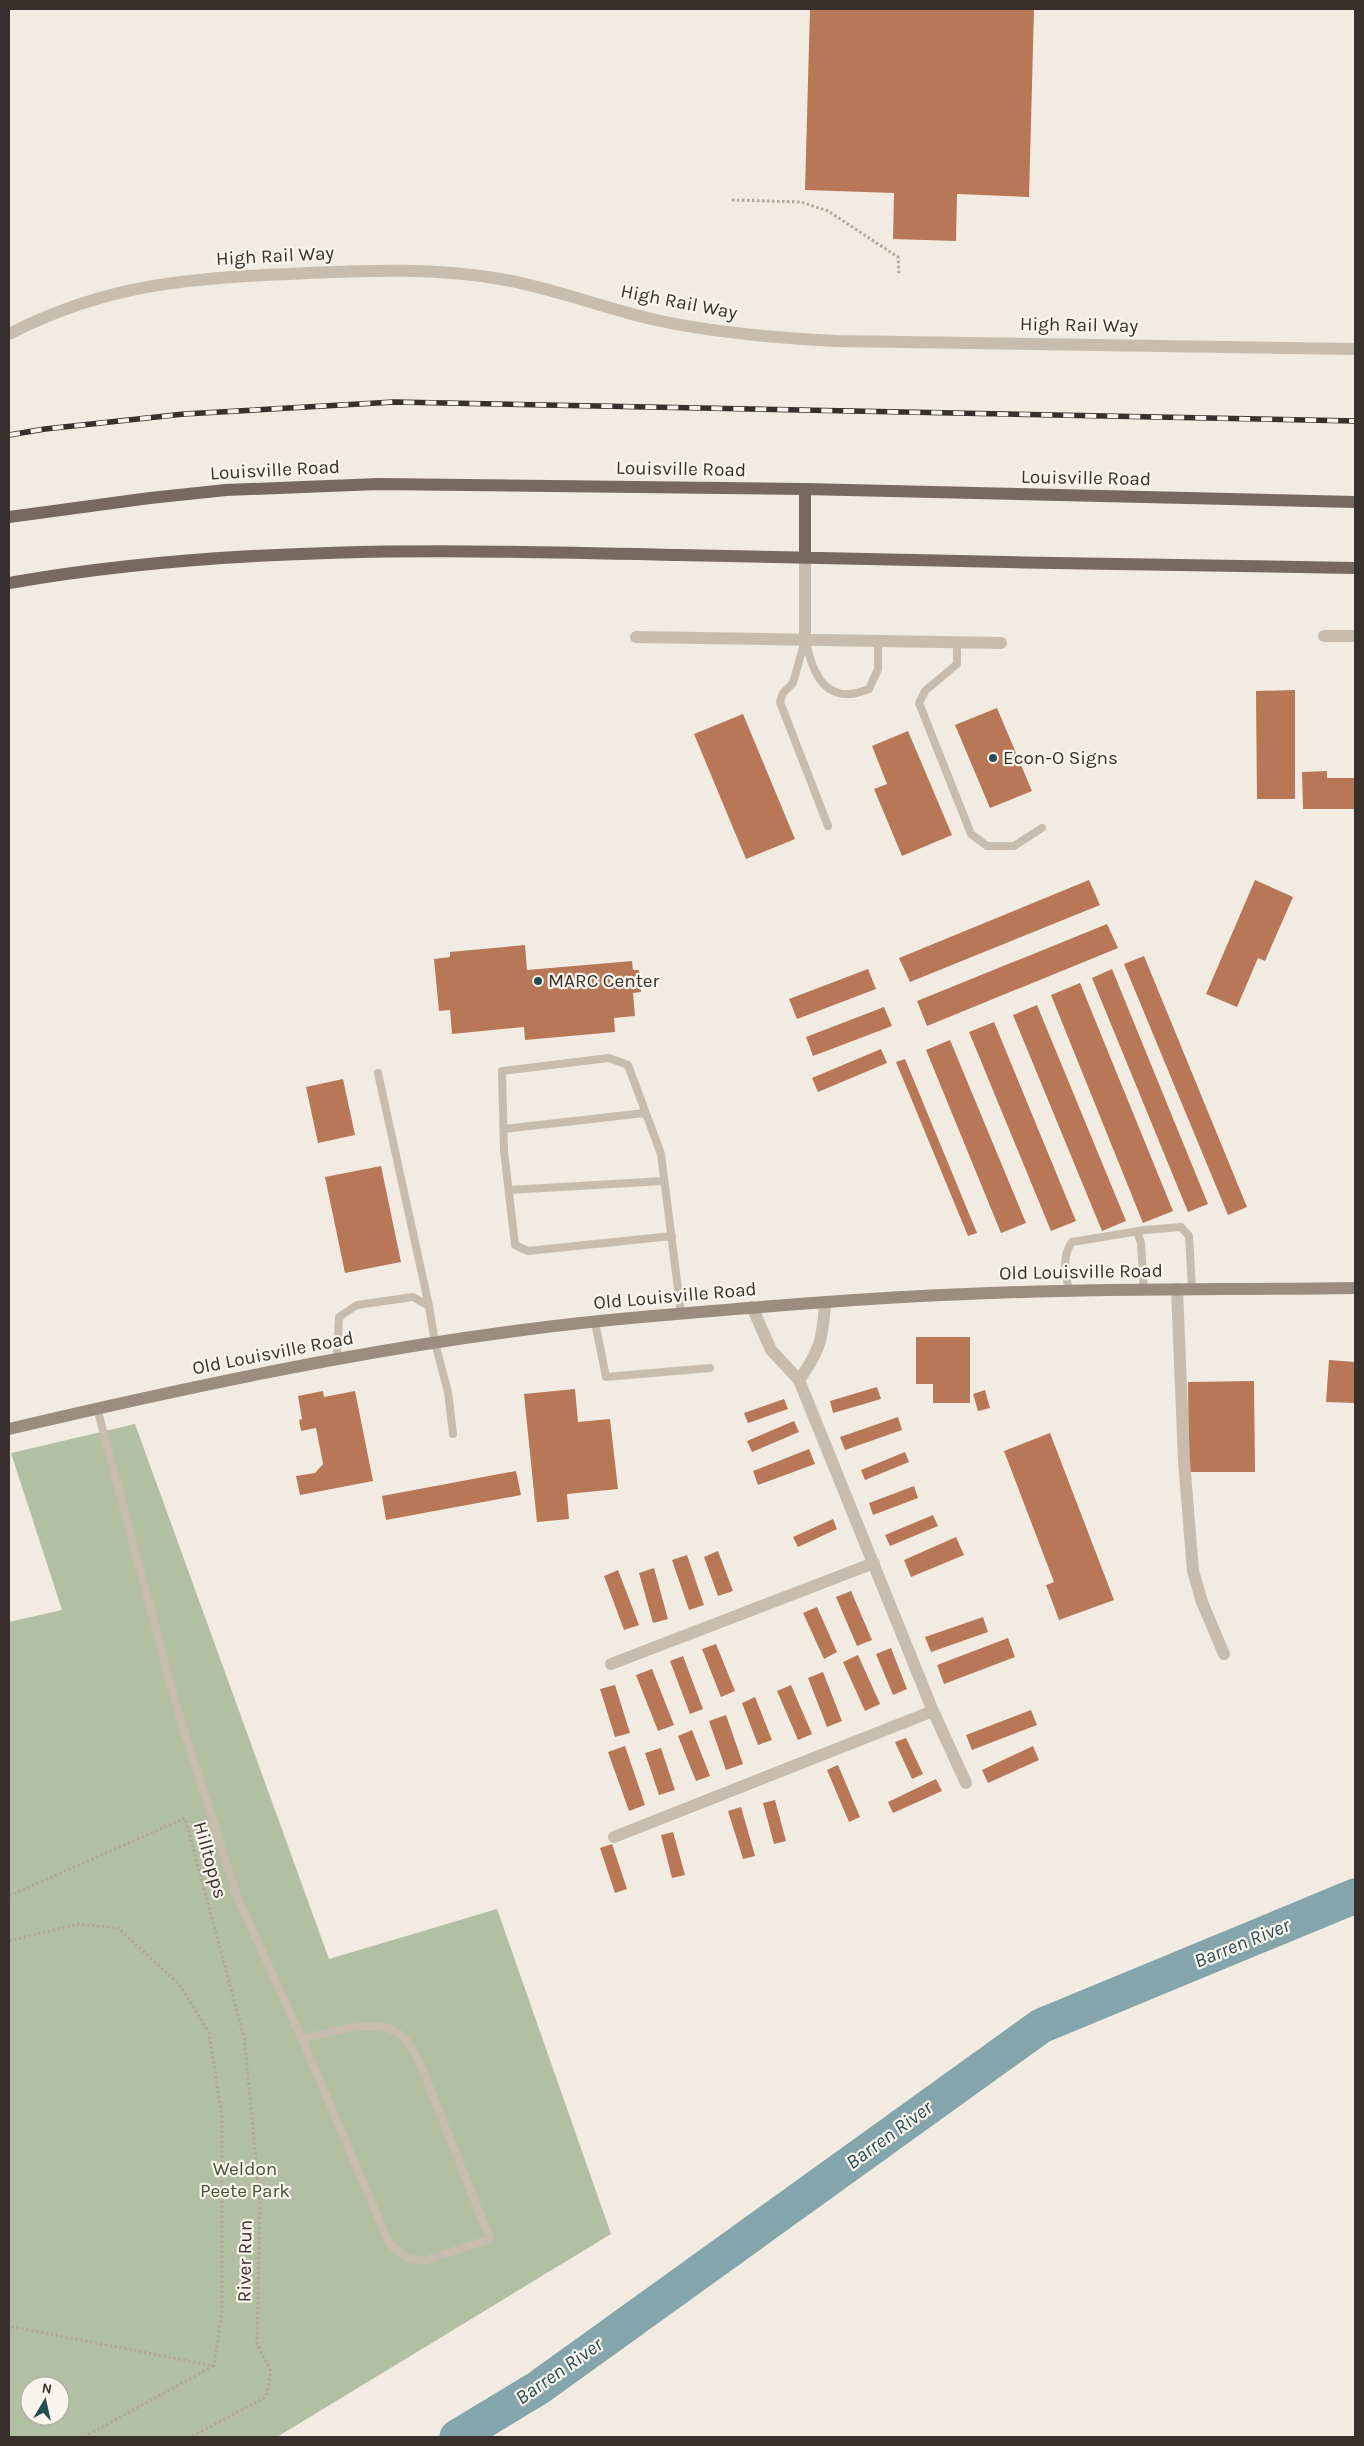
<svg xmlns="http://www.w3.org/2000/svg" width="1364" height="2446" viewBox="0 0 1364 2446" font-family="Karla,sans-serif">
<rect width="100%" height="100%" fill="#f1ebe1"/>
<!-- green -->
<path fill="#b3bfa3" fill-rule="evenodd" d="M135 1424 329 1959 497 1909 611 2234 277 2437H9V1622L62 1610 11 1453ZM30 2386H60V2416H30Z"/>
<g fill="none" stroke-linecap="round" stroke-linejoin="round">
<!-- river -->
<path stroke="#83a5ab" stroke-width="35" d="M457 2437 538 2388 1041 2026 1355 1896"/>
</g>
<!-- building -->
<path fill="#b87858" d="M810 9H1034L1029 197 957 194 956 241 893 239 894 193 805 190Z
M1295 690V799H1257L1256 691Z
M997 708 1032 791 990 808 955 725Z
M743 714 795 839 746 859 694 734Z
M908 731 952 835 902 856 874 789 887 784 872 746Z
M1327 771V778H1355V809H1303L1302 772Z
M1089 880 1100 905 910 982 899 958Z
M1255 880 1293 897 1265 961 1258 958 1237 1007 1206 994Z
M1107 924 1118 948 927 1026 917 1001Z
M525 945 527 970 632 961 633 970H639L641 992 633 993 635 1016 614 1018 615 1032 525 1040 524 1027 452 1034 450 1010 439 1011 434 959 450 957V952Z
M1144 956 1247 1207 1228 1215 1124 964Z
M868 969 876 989 797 1019 789 999Z
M1112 969 1208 1204 1188 1212 1092 978Z
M1080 983 1173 1211 1143 1223 1051 995Z
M1037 1005 1126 1221 1102 1231 1013 1015Z
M884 1007 892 1026 813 1056 806 1037Z
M994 1022 1076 1221 1051 1231 969 1032Z
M950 1040 1026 1223 1001 1233 926 1050Z
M881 1049 887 1063 818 1092 812 1078Z
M905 1059 977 1233 968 1236 896 1062Z
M343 1079 355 1135 318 1143 306 1087Z
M381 1166 401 1262 345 1273 325 1177Z
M916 1337H970V1403H933V1384H916Z
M1329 1360 1355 1362V1403L1326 1402Z
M1254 1381 1255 1472H1189L1188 1382Z
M877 1387 881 1399 833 1413 830 1401Z
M575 1389 578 1422 610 1419 618 1489 567 1494 569 1519 537 1522 524 1394Z
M985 1390 990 1408 978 1411 973 1394Z
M323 1391 324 1397 355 1391 373 1481 300 1495 296 1476 315 1473 323 1464 316 1428 301 1431 299 1420 302 1419 298 1396Z
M784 1399 788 1409 748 1423 744 1413Z
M898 1417 902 1430 845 1450 840 1437Z
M794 1421 799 1432 752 1452 747 1441Z
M1050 1433 1114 1600 1059 1620 1046 1585 1054 1582 1004 1451Z
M809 1449 815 1464 758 1485 753 1471Z
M905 1452 909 1462 865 1480 861 1470Z
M516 1471 521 1495 386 1520 382 1496Z
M914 1486 918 1498 873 1515 869 1503Z
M933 1515 938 1526 890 1546 885 1535Z
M833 1519 837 1529 798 1547 793 1537Z
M956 1537 964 1555 911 1577 904 1560Z
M718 1551 733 1591 718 1596 704 1557Z
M687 1555 704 1605 689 1610 672 1560Z
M654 1568 668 1619 653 1623 639 1573Z
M618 1570 639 1625 624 1630 604 1576Z
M851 1591 872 1640 857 1646 836 1597Z
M817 1607 837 1652 824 1659 803 1613Z
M983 1617 988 1632 931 1652 925 1637Z
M1008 1638 1015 1657 944 1684 937 1665Z
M716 1644 735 1691 721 1697 702 1649Z
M891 1648 907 1689 893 1695 876 1654Z
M858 1655 880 1704 865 1711 843 1662Z
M683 1656 703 1709 690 1714 670 1661Z
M652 1669 674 1725 658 1731 636 1675Z
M823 1672 842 1721 827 1727 808 1678Z
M615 1685 630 1733 615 1737 600 1689Z
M791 1685 812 1734 798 1740 777 1691Z
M755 1697 772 1740 758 1745 742 1703Z
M1031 1710 1037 1725 972 1750 966 1735Z
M726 1715 743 1764 726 1770 709 1721Z
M692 1730 710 1776 696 1781 678 1736Z
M906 1738 923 1774 912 1779 895 1742Z
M625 1746 645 1805 629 1811 608 1752Z
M1033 1746 1039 1760 988 1783 982 1770Z
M661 1748 675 1790 659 1795 645 1753Z
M838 1765 860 1817 849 1822 827 1770Z
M936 1779 942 1791 893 1813 888 1802Z
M775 1800 786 1841 774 1844 763 1803Z
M741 1807 755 1856 743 1859 728 1811Z
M673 1832 685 1875 672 1878 661 1835Z
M612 1844 627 1889 615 1893 600 1848Z"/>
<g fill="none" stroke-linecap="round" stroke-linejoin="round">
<!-- path -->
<path stroke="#b4a799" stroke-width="3" stroke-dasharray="2.5 2.5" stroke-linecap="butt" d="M732 200 801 202 828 211 898 257 899 275
M9 1896 185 1818 244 2037 260 2200 257 2344 271 2371 266 2397 191 2437
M9 1941 78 1924 118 1928 180 1985 209 2033 222 2117V2310L214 2366 9 2326
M84 2437 213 2366"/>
<!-- lane -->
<path stroke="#c8bcae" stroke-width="8" d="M805 640 793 683 783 693 780 702 828 826
M806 642C811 665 820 696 850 694 856 694 863 691 869 689L878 669V641
M957 642V664L925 691 919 703 971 834 987 846H1014L1042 828
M378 1073 429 1306
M504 1129 645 1113
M509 1190 664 1181
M1137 1231 1141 1243 1144 1290
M672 1236 528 1251 515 1245 504 1151 502 1071 609 1058 628 1065 661 1154 681 1313
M1069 1291C1066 1274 1061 1257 1072 1242L1145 1230 1181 1227 1189 1236 1192 1289
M595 1322 606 1377 710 1368
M337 1359 339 1317 357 1305 413 1297 429 1306 435 1343 448 1392 453 1434
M97 1408 177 1708 237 1896 302 2039 389 2243 406 2258 423 2261 490 2239 419 2061C414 2053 408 2040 401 2035 378 2016 328 2033 302 2039"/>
<!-- street -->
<path stroke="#c8bcae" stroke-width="12" d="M9 334C112 281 197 278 309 273 373 270 437 268 500 279 553 288 603 308 656 320 715 333 776 338 837 341L1355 349
M805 558V640
M1324 636H1355
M636 637 1001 643
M1177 1289 1184 1461 1193 1571 1202 1602 1224 1654
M825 1302C823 1338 820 1351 799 1380L933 1711 966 1783
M752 1307 771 1350 799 1380
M611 1664 874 1563
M614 1837 933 1711"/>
<!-- secondary -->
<path stroke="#9b8c80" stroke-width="12" d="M9 1429C221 1379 436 1334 653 1316 758 1307 862 1298 966 1294 1096 1288 1226 1290 1355 1288"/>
<!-- primary -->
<path stroke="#77695f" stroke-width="12" d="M805 489V558
M9 517 150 498 226 490 378 484 805 489 1355 502
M9 583C230 544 454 550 678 555 904 560 1129 565 1355 568"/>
<defs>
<path id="rail" d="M9 435 45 429 184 414 394 402 1355 421"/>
</defs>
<!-- rail casing -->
<use href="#rail" stroke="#37302c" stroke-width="5.5"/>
<!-- rail -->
<use href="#rail" stroke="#f9f5ed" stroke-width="4" stroke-dasharray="11" stroke-linecap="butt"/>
</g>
<!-- markers -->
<g fill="#264d54" stroke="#f9f5ed" stroke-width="2">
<circle cx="993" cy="758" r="5"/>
<circle cx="538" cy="981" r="5"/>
</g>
<g text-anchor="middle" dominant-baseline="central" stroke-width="4.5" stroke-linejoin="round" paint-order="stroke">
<!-- street labels -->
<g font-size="19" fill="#37302c" stroke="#f9f5ed">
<text transform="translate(275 256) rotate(-3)">High Rail Way</text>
<text transform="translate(679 302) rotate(11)">High Rail Way</text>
<text transform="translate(1079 325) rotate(1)">High Rail Way</text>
<text transform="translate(681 469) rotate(1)">Louisville Road</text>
<text transform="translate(275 470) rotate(-3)">Louisville Road</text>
<text transform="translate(1086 478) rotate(1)">Louisville Road</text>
<text transform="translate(1081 1272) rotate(-1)">Old Louisville Road</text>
<text transform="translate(675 1296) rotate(-5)">Old Louisville Road</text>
<text transform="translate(273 1353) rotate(-11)">Old Louisville Road</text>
<text transform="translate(210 1860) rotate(74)">Hilltopps</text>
<text transform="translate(245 2261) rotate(-89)">River Run</text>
</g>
<!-- poi labels -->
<g font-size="19" fill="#37302c" stroke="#f9f5ed" text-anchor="start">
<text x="1003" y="758">Econ-O Signs</text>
<text x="548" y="981">MARC Center</text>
</g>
<!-- park labels -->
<g font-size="19" fill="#445332" stroke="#f9f5ed">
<text x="245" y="2169">Weldon<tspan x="245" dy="22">Peete Park</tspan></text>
</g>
<!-- water labels -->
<g font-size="20" font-style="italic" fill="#264d54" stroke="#f9f5ed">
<text transform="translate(1242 1943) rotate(-22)">Barren River</text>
<text transform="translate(889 2135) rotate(-36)">Barren River</text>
<text transform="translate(559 2371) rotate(-35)">Barren River</text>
</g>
</g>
<!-- border -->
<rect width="1364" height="2446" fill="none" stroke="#37302c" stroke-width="20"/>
<!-- north arrow -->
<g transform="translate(45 2401) rotate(9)"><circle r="24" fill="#f9f5ed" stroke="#aba6a0"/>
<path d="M0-4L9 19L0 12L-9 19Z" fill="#264d54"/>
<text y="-8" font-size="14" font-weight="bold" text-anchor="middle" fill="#37302c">N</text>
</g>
</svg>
